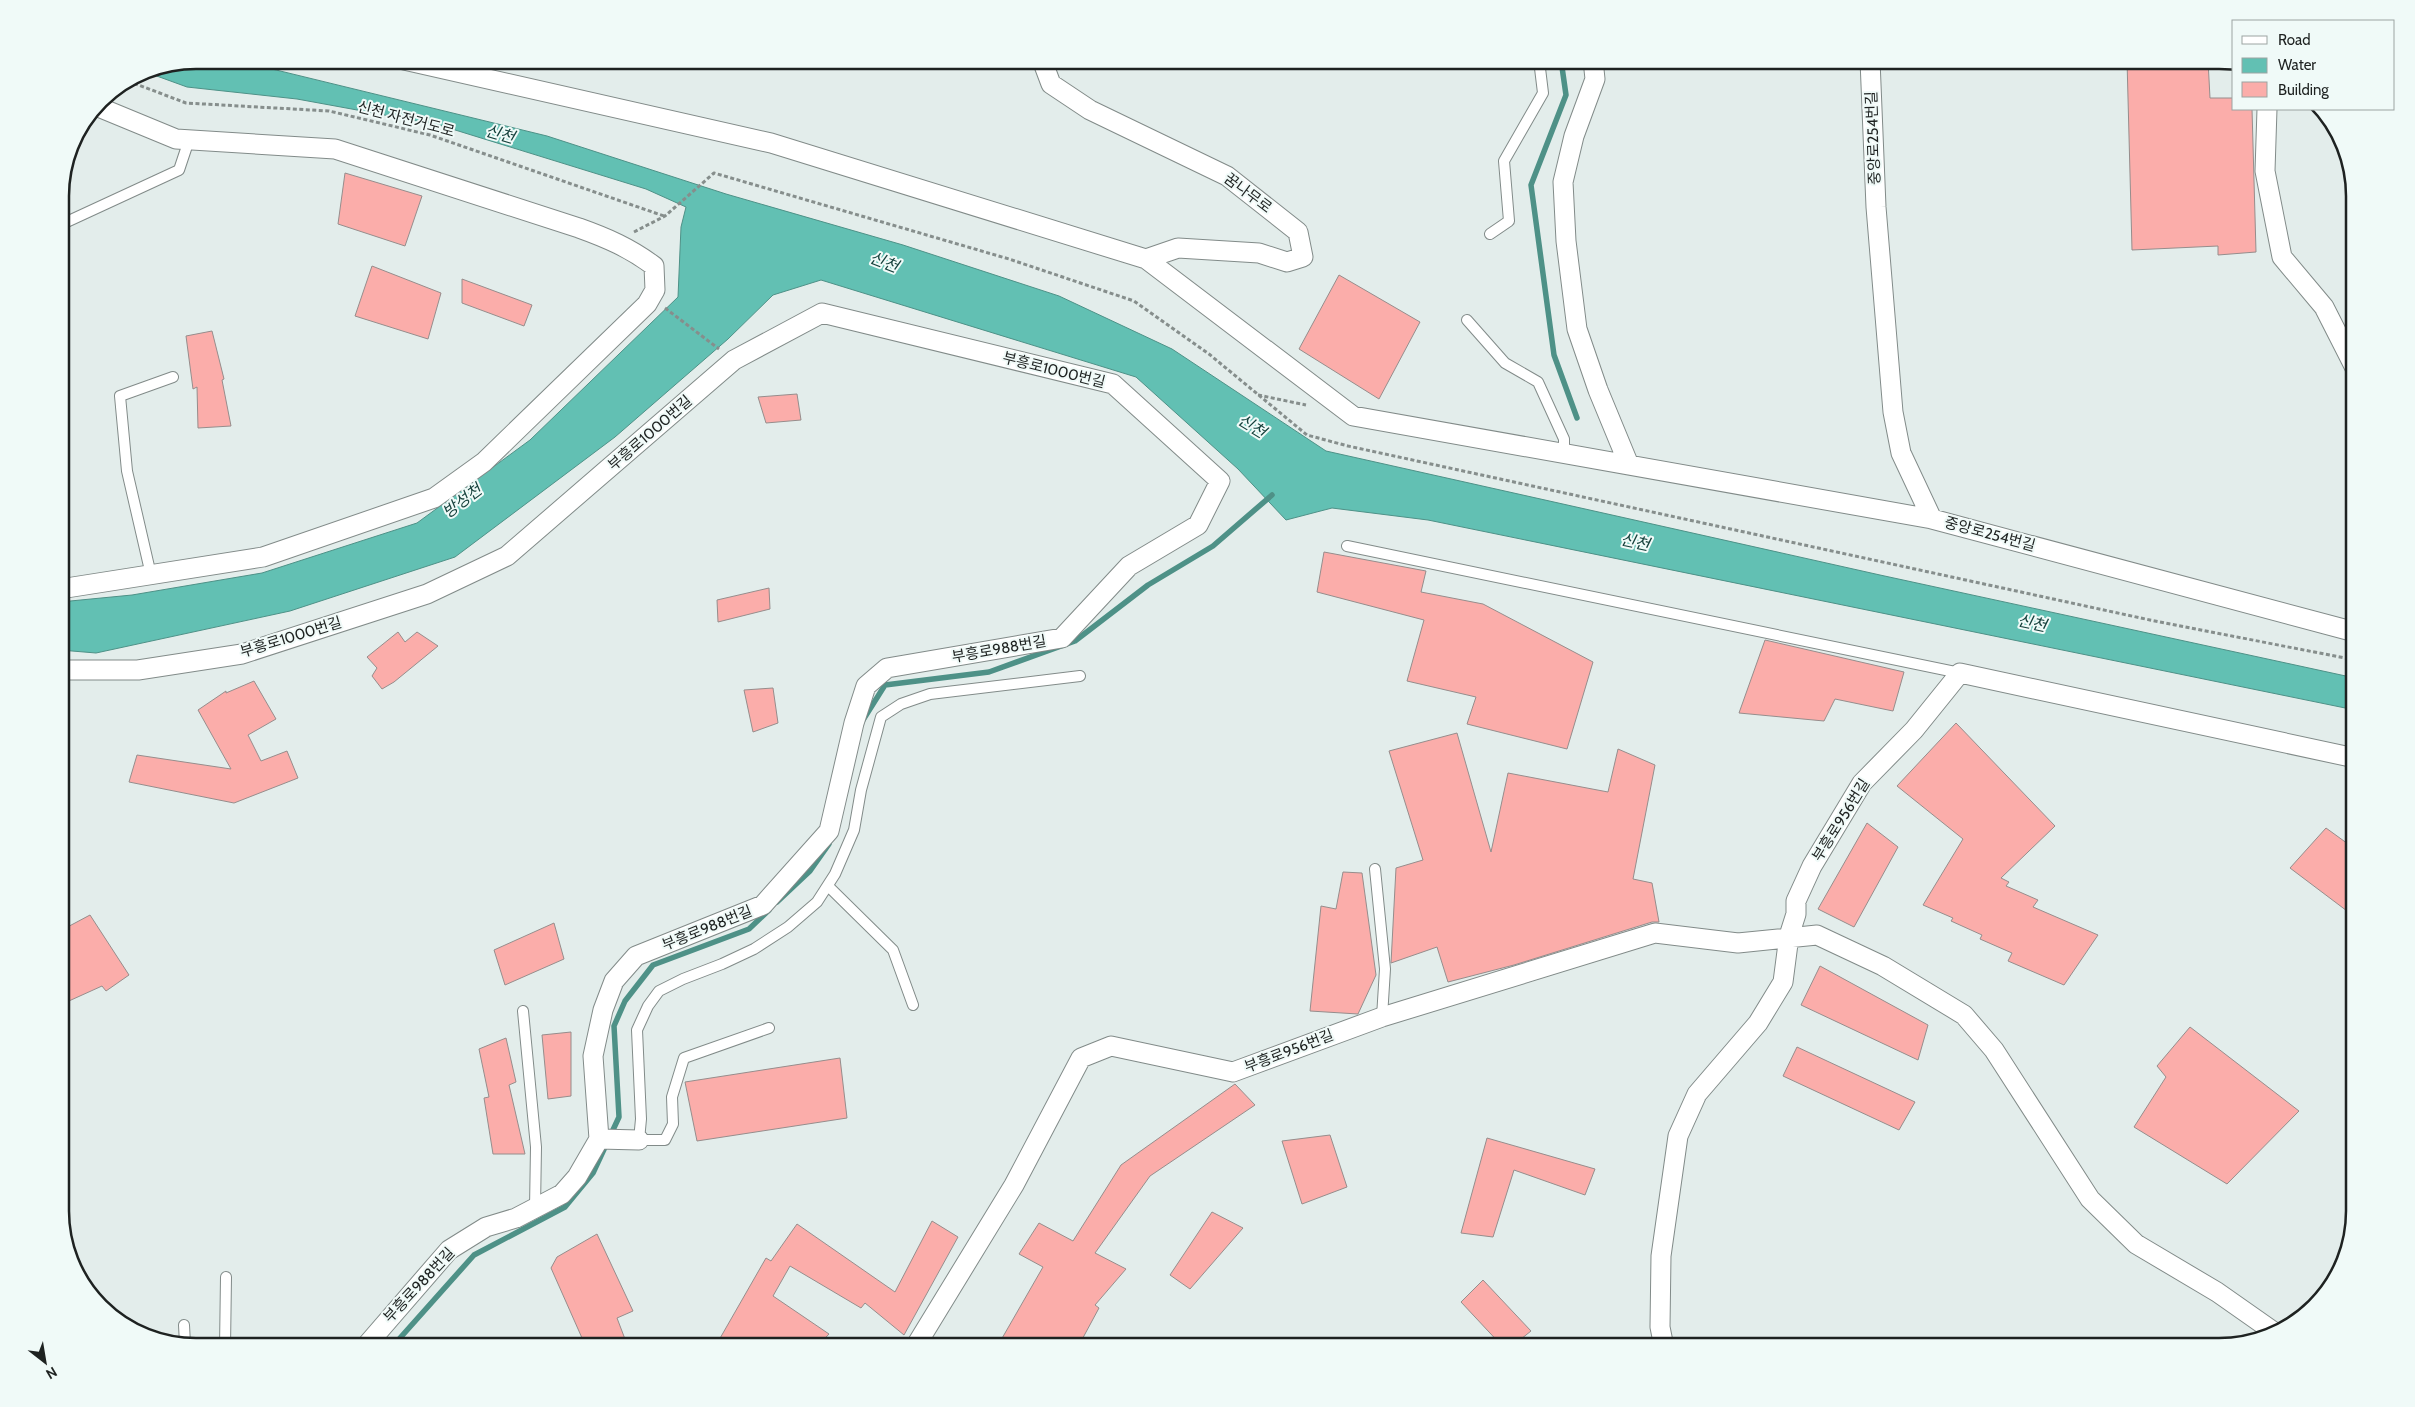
<svg xmlns="http://www.w3.org/2000/svg" width="2415" height="1407" viewBox="0 0 2415 1407" font-family="Cabin,'Noto Sans KR',sans-serif">
<rect width="100%" height="100%" fill="#e3edeb"/>
<!-- water -->
<path fill="#62c0b3" stroke="#4e9187" d="M196 60H235L547 136 726 194 903 245 1059 296 1172 349 1326 451 1880 575 2355 678V710L1428 520 1332 508 1286 520 1238 469 1136 377 821 280 773 295 728 339 615 437 455 557 290 611 96 653 60 650V602L132 595 262 573 417 523 530 440 678 297 681 227 686 207 646 189 439 125 297 99 187 87 143 71Z"/>
<g fill="none" stroke-linecap="round" stroke-linejoin="round">
<!-- stream -->
<path stroke="#4e9187" stroke-width="5.5" d="M1561 60 1566 95 1531 185 1554 355 1577 418
M863 720 885 685 989 672 1075 641 1148 585 1213 546 1272 495
M777 902 810 871 829 844
M392 1347 474 1255 565 1207 593 1173 619 1117 614 1026 625 1001 653 965 749 929 769 910"/>
</g>
<!-- building -->
<path fill="#fbadaa" stroke="#968d8c" d="M2127 60H2208L2210 98H2234V109H2252L2256 252 2218 255V246L2132 250Z
M345 173 422 196 405 246 338 224Z
M372 266 441 293 428 339 355 316Z
M1339 275 1420 322 1379 399 1299 349Z
M462 279 532 305 524 326 462 303Z
M212 331 224 379 222 380 231 426 198 428 197 387 193 389 186 336Z
M797 394 801 420 766 423 758 397Z
M1324 552 1426 571 1421 592 1483 604 1593 662 1567 749 1467 724 1476 697 1407 681 1424 620 1317 592Z
M769 588 770 609 718 622 717 600Z
M398 632 405 642 417 632 438 646 394 682 382 689 372 676 377 668 367 657Z
M1765 640 1904 672 1893 711 1835 699 1824 721 1739 713Z
M254 681 276 719 248 735 261 761 287 751 298 778 234 803 129 782 137 755 231 769 198 710 226 691V693Z
M773 688 778 723 753 732 744 690Z
M1956 723 2055 826 2001 878 2009 882 2006 886 2038 900 2033 907 2098 935 2064 985 2008 961 2012 953 1980 939 1982 935 1951 921 1953 918 1923 905 1963 839 1897 786Z
M1457 733 1491 852 1508 773 1608 792 1618 749 1655 765 1633 879 1652 883 1659 922H1652L1514 965 1448 982 1437 947 1391 963 1396 868 1423 860 1389 751Z
M1867 823 1898 847 1854 927 1818 909Z
M2326 828 2355 849V917L2290 868Z
M1343 872 1362 873 1376 975 1358 1014 1310 1011 1321 906 1336 909Z
M90 915 129 975 106 991 102 986 60 1005V931Z
M554 923 564 959 505 985 494 950Z
M1820 966 1928 1025 1918 1060 1801 1005Z
M2190 1027 2299 1111 2227 1184 2134 1127 2166 1077 2157 1066Z
M571 1032V1096L548 1099 542 1035Z
M506 1038 516 1082 509 1085 525 1154H493L484 1098 489 1097 479 1049Z
M1797 1047 1915 1102 1899 1130 1783 1076Z
M840 1058 847 1118 697 1141 685 1082Z
M1235 1084 1255 1105 1150 1176 1095 1253 1126 1269 1095 1305 1099 1308 1078 1347H997L1043 1267 1019 1254 1039 1223 1073 1241 1121 1165Z
M1330 1135 1347 1187 1302 1204 1282 1141Z
M1487 1138 1595 1169 1585 1195 1514 1170 1493 1237 1461 1233Z
M1212 1212 1243 1228 1190 1289 1170 1275Z
M932 1221 958 1237 904 1335 865 1303 861 1308 790 1266 773 1296 829 1334 817 1347H761L749 1339 743 1347H715L766 1258 771 1261 797 1224 895 1292Z
M597 1234 633 1311 617 1318 628 1347H586L551 1268 557 1257Z
M1483 1280 1531 1331 1511 1347H1503L1461 1302Z"/>
<g fill="none" stroke-linecap="round" stroke-linejoin="round">
<defs>
<path id="service" d="M60 225 179 170 189 140
M1490 234 1509 221 1504 161 1543 93 1539 60
M1467 320 1505 363 1538 382 1564 439V453
M1347 546 1960 673
M151 575 127 471 120 396 173 377
M1375 869 1385 969 1382 1017
M828 886 893 950 913 1005
M523 1011 536 1147 535 1208
M769 1028 684 1058 672 1097 673 1124 665 1140H639L641 1119 637 1030 648 1006 659 991 683 979 722 964 754 949 788 927 817 902 835 874 854 830 861 790 881 717 901 704 930 694 1080 676
M184 1325 185 1344
M225 1347 226 1277"/>
<path id="minor" d="M404 60 771 143 1146 259 1353 416 1932 519 2355 632
M1042 60 1051 84 1090 110 1227 176 1298 232 1303 257 1287 262 1259 253 1178 248 1146 259
M1593 60 1595 79 1574 136 1563 182 1566 241 1577 329 1598 390 1629 465
M1870 60 1876 207 1893 412 1901 453 1932 519
M2267 109 2265 171 2282 257 2324 307 2355 368
M60 589 263 557 434 498 484 462 647 304 655 290 654 266C630 248 607 238 579 228L335 149 176 139 96 106
M60 670H138L242 654 427 594 507 556 734 360 822 313 1113 384 1220 481 1198 525 1129 566 1062 638 887 668 866 686 854 723 829 831 763 905 636 956 614 981 603 1010 593 1056 599 1139 577 1177 562 1194 516 1218 486 1227 449 1250 365 1347
M599 1139 639 1140
M915 1347 1014 1185 1081 1058 1111 1046 1233 1072 1382 1017 1655 933 1738 943 1817 935 1883 966 1964 1015 1994 1050 2090 1199 2136 1244 2217 1292 2274 1332
M1664 1347 1660 1327 1661 1256 1678 1136 1697 1094 1758 1023 1783 982 1789 936 1796 914V901L1812 866 1862 783 1914 730 1960 673 2355 758"/>
</defs>
<!-- service casing -->
<use href="#service" stroke="#828b89" stroke-width="12"/>
<!-- minor casing -->
<use href="#minor" stroke="#828b89" stroke-width="21"/>
<!-- path -->
<path stroke="#868e8c" stroke-width="3" stroke-dasharray="4 2.5" stroke-linecap="butt" d="M128 81 186 103 329 111 430 135 664 216
M634 232 665 216 714 173 1009 259 1134 301 1209 354 1307 435 1348 446 2150 620 2355 660
M665 308 719 349
M1258 395 1306 405"/>
<!-- service -->
<use href="#service" stroke="#fff" stroke-width="10"/>
<!-- minor -->
<use href="#minor" stroke="#fff" stroke-width="19"/>
</g>
<g text-anchor="middle" dominant-baseline="central" stroke-width="4" stroke-linejoin="round" paint-order="stroke">
<!-- street labels -->
<g font-size="15" fill="#1e2221" stroke="#f0faf8">
<text transform="translate(406 119) rotate(15)">신천 자전거도로</text>
<text transform="translate(1873 138) rotate(-92)">중앙로254번길</text>
<text transform="translate(1248 193) rotate(37)">꿈나무로</text>
<text transform="translate(1054 370) rotate(14)">부흥로1000번길</text>
<text transform="translate(650 433) rotate(-41)">부흥로1000번길</text>
<text transform="translate(1990 534) rotate(15)">중앙로254번길</text>
<text transform="translate(291 637) rotate(-17)">부흥로1000번길</text>
<text transform="translate(999 649) rotate(-10)">부흥로988번길</text>
<text transform="translate(1841 820) rotate(-58)">부흥로956번길</text>
<text transform="translate(707 928) rotate(-22)">부흥로988번길</text>
<text transform="translate(1289 1051) rotate(-21)">부흥로956번길</text>
<text transform="translate(419 1285) rotate(-47)">부흥로988번길</text>
</g>
<!-- water labels -->
<g font-size="16" font-style="italic" fill="#16413c" stroke="#f0faf8">
<text transform="translate(500 134) rotate(16)">신천</text>
<text transform="translate(884 262) rotate(21)">신천</text>
<text transform="translate(1252 426) rotate(32)">신천</text>
<text transform="translate(462 501) rotate(-37)">방성천</text>
<text transform="translate(1635 542) rotate(12)">신천</text>
<text transform="translate(2032 623) rotate(12)">신천</text>
</g>
</g>
<!-- crop -->
<path d="M0 0H2415V1407H0ZM196 69H2219A127 127 0 0 1 2346 196V1211A127 127 0 0 1 2219 1338H196A127 127 0 0 1 69 1211V196A127 127 0 0 1 196 69Z" fill="#f0faf8" fill-rule="evenodd"/>
<path fill="none" stroke="#1e2221" stroke-width="2.5" d="M196 69H2219A127 127 0 0 1 2346 196V1211A127 127 0 0 1 2219 1338H196A127 127 0 0 1 69 1211V196A127 127 0 0 1 196 69Z"/>
<!-- legend -->
<rect x="2232" y="20" width="162" height="90" fill="#f0faf8" stroke="#9ca4a2"/>
<rect x="2242" y="36" width="25" height="8" fill="#ffffff" stroke="#9ca4a2"/>
<text x="2278" y="45" font-size="15" fill="#1e2221">Road</text>
<rect x="2242" y="58" width="25" height="15" fill="#62c0b3" stroke="#9ca4a2"/>
<text x="2278" y="70" font-size="15" fill="#1e2221">Water</text>
<rect x="2242" y="82" width="25" height="15" fill="#fbadaa" stroke="#9ca4a2"/>
<text x="2278" y="95" font-size="15" fill="#1e2221">Building</text>
<!-- north arrow -->
<g transform="translate(45 1362) rotate(149)" stroke="#f0faf8" stroke-width="4" paint-order="stroke">
<path d="M0-4L9 19L0 12L-9 19Z" fill="#1e2221"/>
<text y="-8" font-size="14" font-weight="bold" text-anchor="middle" fill="#1e2221">N</text>
</g>
</svg>
